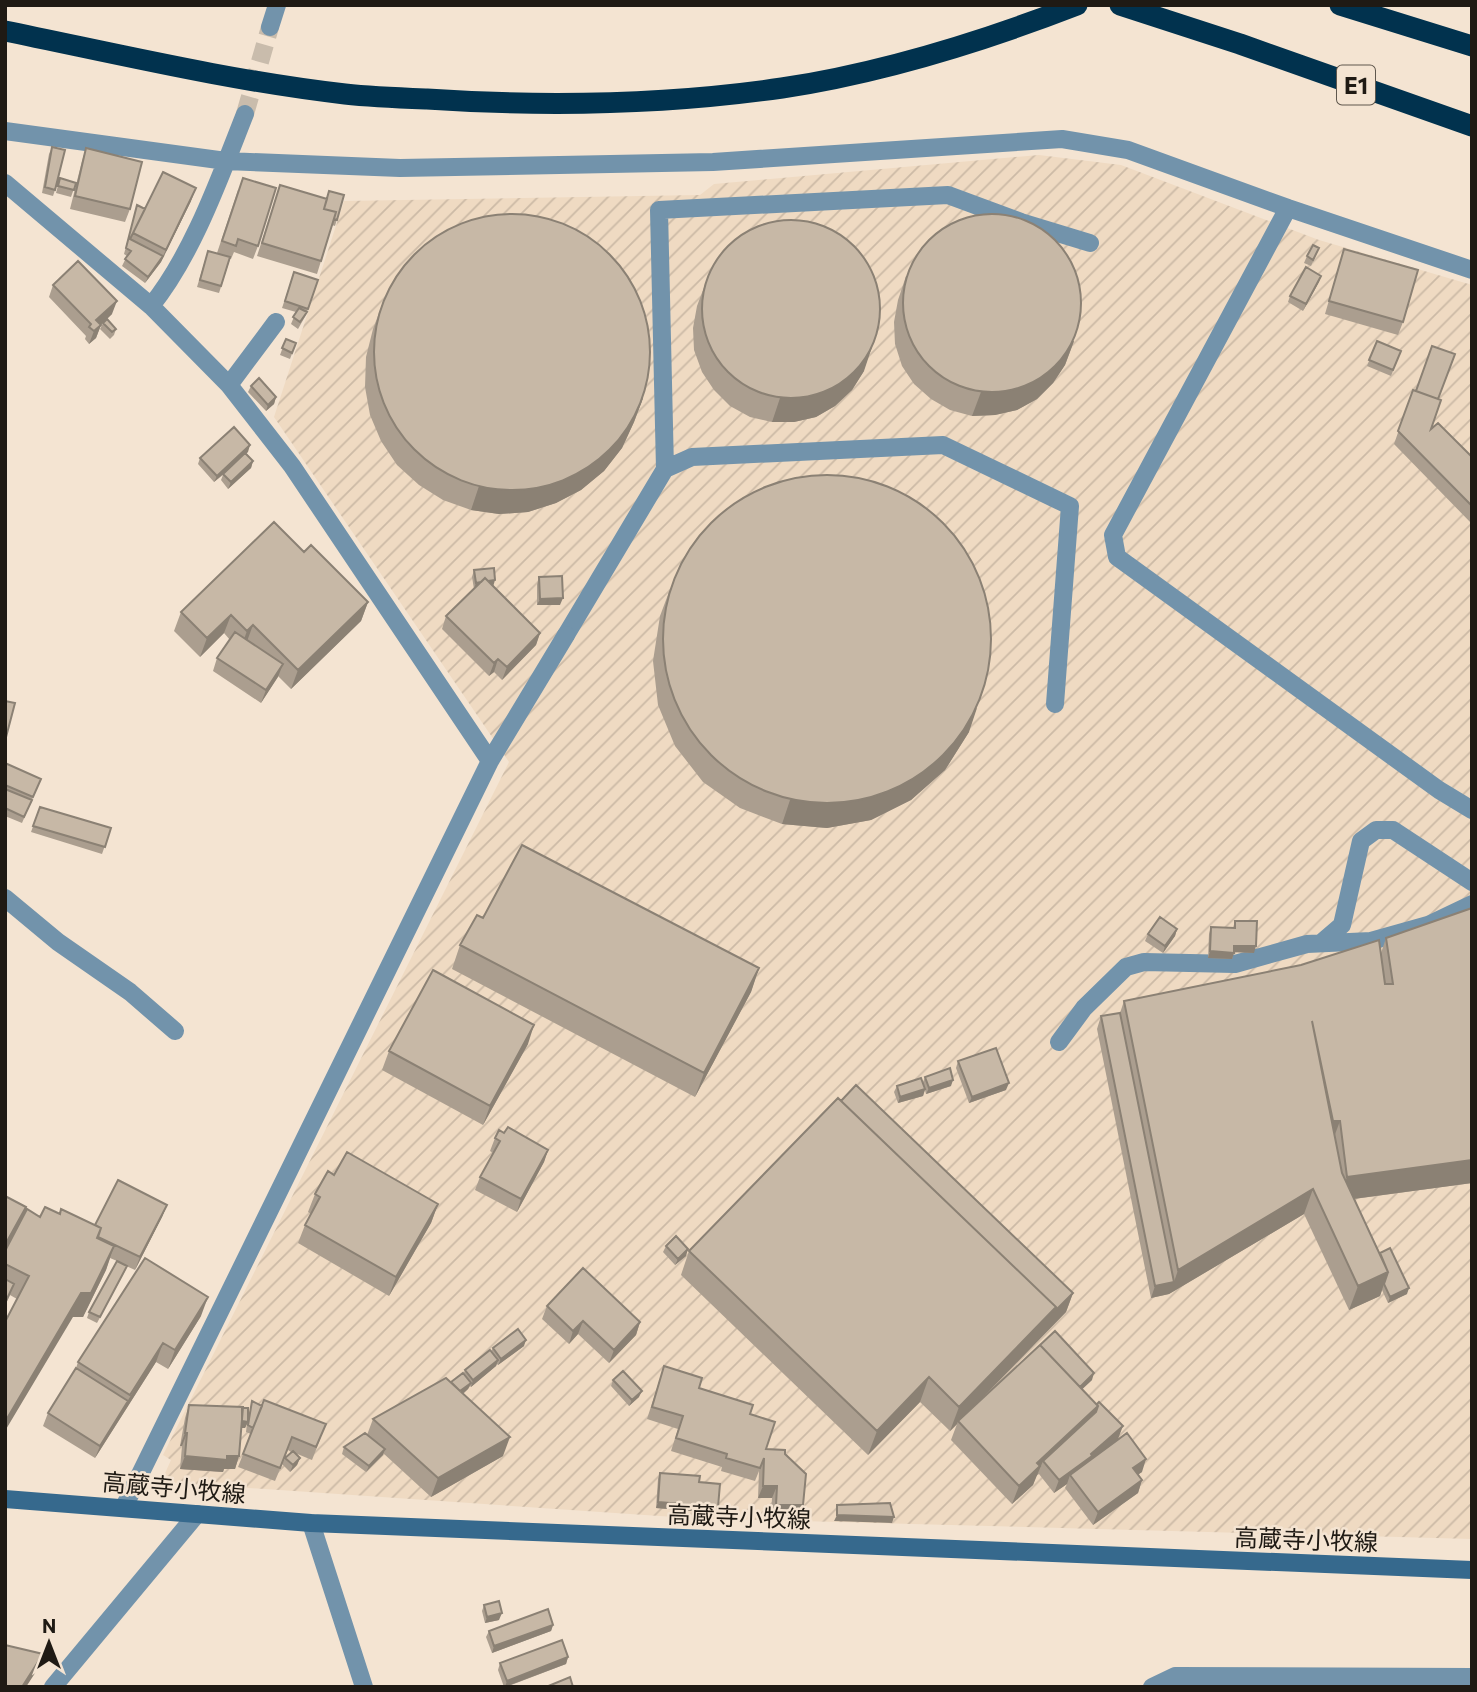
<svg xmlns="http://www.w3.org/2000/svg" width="1477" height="1692" viewBox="0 0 1477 1692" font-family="Commissioner,'Noto Sans JP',sans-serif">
<defs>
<pattern id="industrial-furrows" width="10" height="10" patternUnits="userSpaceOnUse" patternTransform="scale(1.75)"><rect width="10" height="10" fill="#efdac2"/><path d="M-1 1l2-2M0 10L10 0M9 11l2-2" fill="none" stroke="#ccbaa6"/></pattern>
</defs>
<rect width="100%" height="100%" fill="#f4e4d2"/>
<!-- industrial -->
<path fill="url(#industrial-furrows)" d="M1039 155 1121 165 1319 240 1472 285V1539L689 1518 161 1482 171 1460 163 1455 509 762 274 417 344 201 700 195 714 184Z"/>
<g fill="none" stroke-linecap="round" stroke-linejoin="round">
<!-- street-tunnel -->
<path stroke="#c9bcac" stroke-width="18" stroke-dasharray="18 9" stroke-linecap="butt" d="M245 114 270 27"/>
<!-- lane -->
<path stroke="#7293ab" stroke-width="18" d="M665 469 659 210 948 195 1021 222 1090 243
M566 635 665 469 692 457 943 445 1070 506 1055 704
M311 1523 364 1687
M1152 1687 1175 1676 1472 1677"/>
<!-- street -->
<path stroke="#7293ab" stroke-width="18" d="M270 27 277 5
M5 131 226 161 400 168 713 162 1062 139 1128 150 1288 208 1472 270
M5 183 151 306 229 385 292 466 490 761
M1288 208 1113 535 1117 557 1439 790 1472 810
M151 306C193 254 220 177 245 114
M229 385 276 322
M5 898 58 942 130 992 175 1031
M1321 943 1342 925 1361 841 1376 830H1393L1472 882
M1059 1042 1084 1008 1126 967 1144 962 1235 964 1307 944 1371 941 1428 925 1472 904
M124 1507 490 761 566 635
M53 1687 197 1514"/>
<!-- secondary -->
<path stroke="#36698d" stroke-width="18" d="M5 1499 311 1523 1472 1570"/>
<!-- highway -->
<path stroke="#01324e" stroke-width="21" d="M1120 5 1240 44 1472 126
M1340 5 1472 46
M5 31C118 54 231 81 345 94 372 97 400 98 427 99 546 107 664 105 782 88 881 73 984 41 1077 5"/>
</g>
<!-- wall -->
<path fill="#ab9e8f" d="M52 147 55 190 53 196 42 193 49 154Z
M86 148 130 209 125 222 70 209 82 161Z
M60 178 76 183 71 197 56 193Z
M280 185 326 199 344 195 335 226 332 225 317 274 257 256Z
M238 190 258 246 253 259 234 252 231 259H230L219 293 197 287 206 257 217 253Z
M191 201 161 262 145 283 122 266 127 256 124 254 137 205 145 209Z
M1319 248 1311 266 1304 263 1307 256Z
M1344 249 1403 322 1398 335 1325 314Z
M294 272 318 280 306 315 298 329 291 324 296 312 282 308Z
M906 276 1074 341 1065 365 1053 383 1037 399 1017 410 995 415 972 416 950 410 931 399 914 384 902 366 895 344 894 322 898 300Z
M1321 276 1303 311 1288 302 1290 296Z
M706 282 864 371 852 390 835 406 816 417 794 422H772L750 417 730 406 714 390 702 372 694 350 693 328 697 306Z
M53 285 112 314 101 325 96 338 89 344 85 339 86 336 49 297Z
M382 305 643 398 634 422 622 448 604 471 581 490 556 503 528 512 499 514 471 510 443 500 419 485 397 465 381 441 370 415 365 387 366 357 373 329Z
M103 323 116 329 114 335 110 339 100 329Z
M286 339 296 343 290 359 280 355Z
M1377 341 1401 351 1391 376 1367 366Z
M251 386 276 397 274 404 266 411 248 392Z
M1413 390 1439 399 1431 429 1472 457V524L1394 444Z
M248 452 246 453 253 461 251 468 228 489 221 480 223 475 214 482 198 464 200 458Z
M304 552 368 602 361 621 291 689 278 676 261 703 213 671 217 658 230 640 224 633 200 657 174 631 181 612Z
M474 570 493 586 540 633 536 645 502 680 494 672 489 676 442 629 446 616 474 589 472 577Z
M539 577 560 605H537V584Z
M669 592 969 732 945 770 911 800 871 820 827 828 782 824 740 808 703 782 675 746 658 705 653 661 660 616Z
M5 763 41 779 22 823 5 816Z
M40 807 111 828 102 854 31 832Z
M1472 908V1183L1354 1199 1380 1253 1407 1294 1388 1303 1382 1290 1380 1296 1349 1310 1304 1214 1169 1294 1151 1298 1097 1029 1101 1016 1120 1013 1124 1001 1381 953 1386 938Z
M483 918 759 968 751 992 695 1097 452 969 460 945Z
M1235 921 1254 953 1234 952 1232 959 1208 958 1209 934 1211 927 1233 928Z
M1177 929 1175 936 1163 953 1145 941 1148 934Z
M528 1044 483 1125 382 1070 389 1051Z
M958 1061 1006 1090 969 1103 956 1068Z
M925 1077 951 1086 926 1094 925 1090 923 1096 898 1103 894 1092 897 1086 923 1082Z
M495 1138 548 1150 544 1162 517 1212 475 1190 480 1177 493 1153 490 1151Z
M334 1175 438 1204 431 1223 389 1296 298 1243 305 1225 311 1214 308 1212 315 1194Z
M5 1196 26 1207 20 1222 59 1213 61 1209 95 1225 167 1205 162 1217 135 1270 124 1265 127 1266 124 1273 97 1323 87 1318 89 1312 117 1261 110 1258 106 1270 83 1317H73L17 1299 10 1295 5 1306Z
M666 1246 686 1256 675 1265 663 1252Z
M689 1251 1073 1293 1066 1312 974 1406 1092 1380 1082 1389 1118 1439 1111 1445 1142 1472 1138 1474 1142 1480 1138 1493 1093 1525 1065 1488 1067 1484 1054 1493 1039 1474 1036 1476 1033 1485 1012 1504 951 1440 957 1424 950 1431 920 1402 868 1455 681 1275Z
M547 1306 640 1322 636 1335 609 1363 578 1334 569 1344 542 1319Z
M201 1316 168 1369 156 1362 95 1458 43 1426 48 1413 76 1368 78 1362Z
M524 1346 498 1365 497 1364 496 1366 471 1387 470 1386 468 1389 463 1394 503 1456 431 1497 383 1453 366 1472 342 1454 344 1447 367 1435 373 1419 451 1382 464 1373 465 1370 491 1351 493 1348Z
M664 1366 699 1388 750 1414 766 1449 785 1454 803 1505 799 1518H771L772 1498H758L759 1471 755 1481 721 1471 722 1467 671 1451 678 1429 647 1419Z
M613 1380 639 1397 629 1406 611 1386Z
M252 1401 321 1437 312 1460 295 1453 300 1458 297 1465 290 1472 282 1464 285 1458 291 1452 288 1450 275 1481 238 1467 251 1434 246 1432 247 1423 245 1428H241L239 1456 235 1469H224L223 1472 180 1469 182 1446H180L185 1418 189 1405 248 1421Z
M660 1473 699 1482 716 1513 656 1508 658 1479Z
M484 1605 499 1620 485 1623 482 1611Z
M553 1625 551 1631 492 1653 486 1637 489 1631Z
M568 1657 566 1664 506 1687H504L498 1670 500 1663Z"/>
<!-- shaded-wall -->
<path fill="#8b8174" d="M196 188 191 201 161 262 145 283 148 277 163 256Z
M1321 276 1319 282 1303 311 1306 304Z
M117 301 112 314 94 331 96 320Z
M101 325 96 338 89 344 94 331Z
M1074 341 1065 365 1053 383 1037 399 1017 410 995 415 972 416 981 392Z
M872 347 864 371 852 390 835 406 816 417 794 422H772L780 398Z
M276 397 274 404 266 411 268 405Z
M643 398 634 422 622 448 604 471 581 490 556 503 528 512 499 514 471 510 479 486Z
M250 445 248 452 214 482 217 476Z
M253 461 251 468 228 489 231 482Z
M495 580 493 587 474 589 476 583Z
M563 598 560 605H537L540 599Z
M368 602 361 621 291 689 298 670Z
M231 615 224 633 200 657 207 638Z
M253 625 246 644 240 650 247 631Z
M540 633 536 645 502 680 507 667Z
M498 659 494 672 489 676 494 663Z
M283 664 278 677 261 703 266 690Z
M977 708 969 732 945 770 911 800 871 820 827 828 782 824 790 800Z
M1177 929 1175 936 1163 953 1165 946Z
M1234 946H1256L1254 953 1232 952Z
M1210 951 1234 953 1232 959 1208 958Z
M759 968 751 992 695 1097 704 1073Z
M534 1025 528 1044 483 1125 490 1106Z
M953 1080 951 1086 926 1094 929 1088Z
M1009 1083 1006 1090 969 1103 972 1097Z
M925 1089 923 1096 898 1103 900 1097Z
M1333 1121H1340L1331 1145H1324Z
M548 1150 544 1162 517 1212 521 1199Z
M1472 1160V1183L1338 1201 1347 1177Z
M1313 1189 1304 1214 1169 1294 1151 1298 1155 1286 1174 1282 1178 1270Z
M438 1204 431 1223 389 1296 396 1277Z
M167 1205 162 1217 135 1270 140 1257Z
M26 1207 17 1231 5 1253V1245Z
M114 1246 106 1270 83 1317H73L5 1431V1422L81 1293Z
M688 1249 686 1256 675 1265 678 1259Z
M1388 1272 1380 1296 1349 1310 1358 1286Z
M1409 1288 1407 1294 1388 1303 1390 1297Z
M1073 1293 1066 1312 959 1422 958 1421 957 1424 950 1431 959 1407 1056 1307Z
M208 1297 201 1316 168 1369 175 1350Z
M583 1321 578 1334 569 1344 573 1331Z
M640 1322 636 1335 609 1363 614 1350Z
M526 1340 524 1346 498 1365 501 1359Z
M163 1343 156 1362 95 1458 100 1446Z
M498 1360 496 1366 471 1387 473 1380Z
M1094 1373 1092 1380 1075 1396 1077 1389Z
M929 1377 920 1402 868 1455 877 1431Z
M471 1383 468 1389 449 1405 451 1398Z
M642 1391 639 1397 629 1406 632 1400Z
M1098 1406 1092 1425 1043 1461 1033 1485 1012 1504 1019 1486 1037 1463Z
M240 1421 248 1422 245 1428H237Z
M1123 1426 1118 1439 1089 1465 1070 1475 1067 1484 1054 1493 1059 1480 1091 1454Z
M185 1433H187L182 1446H180Z
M510 1437 503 1456 431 1497 438 1478Z
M385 1449 383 1455 366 1472 369 1466Z
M185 1456H239L235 1469H224L223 1472 180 1469Z
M300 1458 297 1465 290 1472 293 1465Z
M1146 1459 1142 1472 1129 1481 1133 1468Z
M1142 1480 1138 1493 1093 1525 1098 1512Z
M763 1486H777L772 1498H758Z
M658 1502 718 1507 716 1513 656 1508Z
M776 1505H803L799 1518H771Z
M837 1515 894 1517 892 1523 834 1521Z
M502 1613 499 1620 485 1623 487 1617Z
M553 1625 551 1631 492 1653 494 1646Z
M43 1654 39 1667 26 1687H22Z
M568 1657 566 1664 505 1687 507 1681Z"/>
<!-- building -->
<path fill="#c7b8a6" stroke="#8b8174" stroke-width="2" d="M52 147 65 150 55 190 45 187Z
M86 148 142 162 130 209 75 196Z
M163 172 196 188 166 250 133 233Z
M60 178 76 183 74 190 58 186Z
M243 178 276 188 258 246 238 239 236 246 222 241Z
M280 185 327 199 324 209 336 212 321 261 262 243Z
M329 191 344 195 337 220 334 219 336 212 324 209Z
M137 205 145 209 130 239 163 256 148 277 125 259 131 251 126 248Z
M903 303a89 89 0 1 1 178 0a89 89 0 1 1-178 0Z
M374 352a138 138 0 1 1 276 0a138 138 0 1 1-276 0Z
M702 309a89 89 0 1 1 178 0a89 89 0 1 1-178 0Z
M1313 245 1319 248 1313 260 1307 256Z
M1344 249 1418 270 1403 322 1329 301Z
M208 251 230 257 221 286 200 280Z
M78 261 117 301 96 320 101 325 94 331 89 327 91 324 53 285Z
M1306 267 1321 276 1306 304 1290 296Z
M294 272 318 280 308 309 285 301Z
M299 308 307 312 300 322 293 317Z
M107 319 116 329 112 332 103 323Z
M286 339 296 343 292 353 282 348Z
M1377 341 1401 351 1393 370 1369 360Z
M1432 346 1455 354 1438 399 1416 391Z
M259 378 276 397 268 405 251 386Z
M1413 390 1441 400 1431 429 1438 423 1472 457V506L1398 431Z
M234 427 250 445 217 476 200 458Z
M245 453 253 461 231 482 223 474Z
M663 639a164 164 0 1 1 328 0a164 164 0 1 1-328 0Z
M274 522 304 552 311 545 368 602 298 670 253 625 247 631 231 615 207 638 181 612Z
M494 568 495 580 488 581 485 578 481 582 476 583 474 570Z
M562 576 563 598 540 599 539 577Z
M485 578 540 633 507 667 498 659 494 663 446 616Z
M235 632 283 664 266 690 217 658Z
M5 701 15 703 5 741Z
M5 763 41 779 33 797 5 785Z
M5 789 32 800 24 817 5 808Z
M40 807 111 828 105 847 33 826Z
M522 845 759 968 704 1073 460 945 477 915 483 918Z
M1472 908V1160L1347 1177 1340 1121H1333L1312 1021 1342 1173 1388 1272 1358 1286 1313 1189 1178 1270 1124 1001 1301 965 1379 940 1385 984H1393L1386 938Z
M1160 917 1177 929 1165 946 1148 934Z
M1235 921H1257L1256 946H1234V953L1210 951 1211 927 1235 928Z
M433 970 534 1025 490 1106 389 1051Z
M1120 1013 1174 1282 1155 1286 1101 1016Z
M996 1048 1009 1083 972 1097 958 1061Z
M950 1068 953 1080 929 1088 925 1077Z
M921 1078 925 1089 900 1097 897 1086Z
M856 1085 1073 1293 1054 1312 1056 1307 841 1101Z
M838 1098 1056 1307 959 1407 929 1377 877 1431 689 1251Z
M508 1127 548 1150 521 1199 480 1177 500 1141 495 1138 499 1130 504 1133Z
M347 1152 438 1204 396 1277 305 1225 320 1197 315 1194 328 1171 334 1175Z
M118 1180 167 1205 140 1257 98 1237 101 1228 95 1225Z
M5 1196 26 1207 5 1245Z
M45 1207 60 1214 61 1209 101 1228 97 1238 114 1246 91 1293H81L5 1422V1322L29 1276 5 1264V1251L27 1209 40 1217Z
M676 1236 688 1249 678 1259 666 1246Z
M1390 1248 1409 1288 1390 1297 1384 1284 1388 1272 1380 1253Z
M145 1258 208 1297 175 1350 163 1343 130 1395 78 1362Z
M117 1261 127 1266 100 1317 89 1312Z
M583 1268 640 1322 614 1350 583 1321 573 1331 547 1306Z
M5 1279 14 1284 5 1303Z
M518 1329 526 1340 501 1359 493 1348Z
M1055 1331 1094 1373 1080 1387 1040 1345Z
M1040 1345 1098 1406 1037 1463 1040 1466 1019 1486 958 1421Z
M490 1350 498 1360 473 1380 465 1370Z
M664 1366 702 1378 699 1388 753 1405 750 1414 775 1422 766 1449 785 1450V1454L806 1474 803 1505H776L777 1486H763L764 1458 760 1468 726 1458 727 1454 676 1438 683 1416 652 1407Z
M76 1368 128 1401 100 1446 48 1413Z
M623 1371 642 1391 632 1400 613 1380Z
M463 1373 471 1383 460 1391 451 1382Z
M446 1378 510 1437 438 1478 373 1419Z
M264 1400 326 1424 316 1447 292 1437 280 1468 243 1454Z
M252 1401 262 1406 253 1428 248 1425Z
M1099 1402 1123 1426 1091 1454 1092 1456 1059 1480 1043 1461 1096 1412 1098 1406 1097 1404Z
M189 1405 243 1407 239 1456H227V1460L185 1456 187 1433H185Z
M242 1408H248V1422L242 1421Z
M365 1433 385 1449 369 1466 344 1447Z
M1127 1433 1146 1459 1133 1468 1142 1480 1098 1512 1070 1475Z
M293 1451 300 1458 293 1465 285 1458Z
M660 1473 700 1476 699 1482 720 1484 718 1507 658 1502Z
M890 1503 894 1517 837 1515V1505Z
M499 1601 502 1613 487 1617 484 1605Z
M548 1609 553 1625 494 1646 489 1631Z
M562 1640 568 1657 507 1681 500 1663Z
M5 1645 43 1654 22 1687H5Z
M570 1677 573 1687H546Z"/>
<g text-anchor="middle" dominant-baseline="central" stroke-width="5" stroke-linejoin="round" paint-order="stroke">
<!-- shield labels -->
<rect fill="#f4e4d2" stroke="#5f574d" stroke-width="2" x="1337" y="65.5" width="38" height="39" rx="5"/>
<g font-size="23" font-weight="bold" fill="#1f1a14">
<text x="1356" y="85">E1</text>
</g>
<!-- street labels -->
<g font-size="24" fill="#1f1a14" stroke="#f4e4d2">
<text transform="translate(174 1487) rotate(5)">高蔵寺小牧線</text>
<text transform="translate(739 1516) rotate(2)">高蔵寺小牧線</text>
<text transform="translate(1306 1539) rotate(2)">高蔵寺小牧線</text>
</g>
</g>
<!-- border -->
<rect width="1477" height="1692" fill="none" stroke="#1f1a14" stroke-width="14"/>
<!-- north arrow -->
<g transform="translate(49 1643)" stroke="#f4e4d2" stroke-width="5" paint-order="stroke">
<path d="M0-5L12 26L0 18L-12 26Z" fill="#1f1a14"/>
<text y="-10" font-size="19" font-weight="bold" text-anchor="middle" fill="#1f1a14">N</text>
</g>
</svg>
